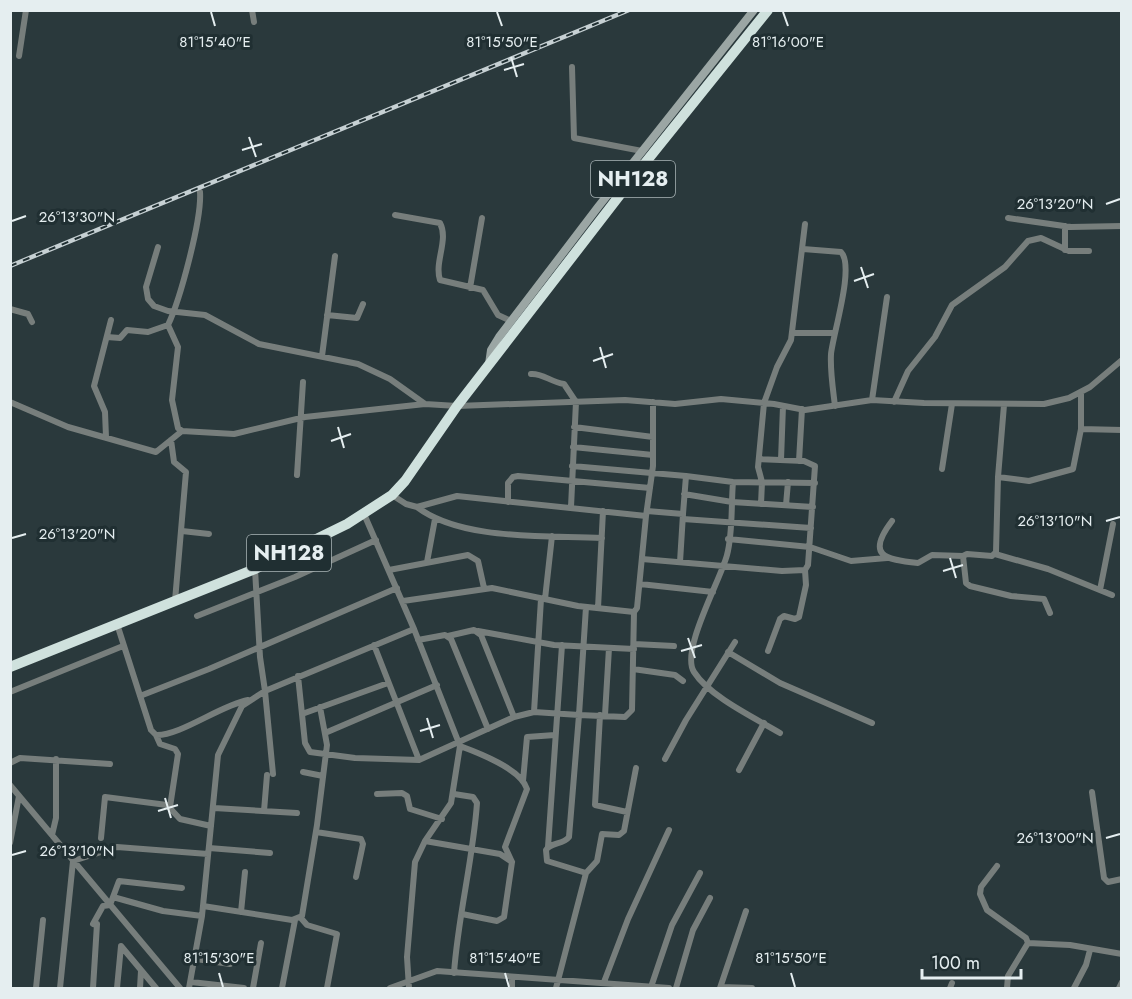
<svg xmlns="http://www.w3.org/2000/svg" width="1132" height="999" viewBox="0 0 1132 999" font-family="Jost,sans-serif">
<rect width="100%" height="100%" fill="#2a393c"/>
<g fill="none" stroke-linecap="round" stroke-linejoin="round">
<!-- street -->
<path stroke="#777e7c" stroke-width="6" d="M252 10 254 22
M19 56 26 10
M572 67 574 138 642 151
M200 192C202 219 180 300 168 325L178 347 172 400 178 428 182 431 234 434 305 417 425 404 457 406 625 400 675 404 721 399 774 404 805 410 872 400 924 403 1044 404 1069 398 1090 387 1122 360
M395 215 440 223C449 240 434 262 440 280L483 290 498 315 511 321
M1008 218 1071 227 1122 226
M158 247 146 287 148 299 154 306 168 311 205 315 259 344 358 364 390 379 425 404
M803 249 841 252C855 266 833 334 831 354 830 371 833 389 835 406
M1065 250V226
M470 288 482 218
M10 309 28 314 32 322
M327 315 357 318 363 304
M793 333H835
M107 337 120 338 127 330 148 332 168 325
M322 356 335 256
M531 374C542 373 551 382 564 384L576 402 571 507
M872 400 887 297
M10 402 68 427 156 452 182 431
M894 402 908 371 935 337 952 305 1005 267 1028 241 1041 238 1069 251H1089
M1004 405 998 477 996 552 992 556 967 554 963 556 966 583 970 586 1011 596 1044 599 1050 613
M574 427 653 437
M1081 429 1122 430
M106 437 105 412 94 386 111 320
M171 440 174 462 186 472 175 601
M573 447 653 455
M781 460 783 406
M799 461 802 409
M572 466 686 476
M942 469 952 404
M297 475 303 382
M998 477 1029 481 1073 469 1081 429V393
M733 482C731 505 733 533 727 555 721 579 680 651 694 672 710 697 755 718 780 733
M684 494 732 502 813 507
M392 495 406 504 417 507 457 496 646 516 653 466V402
M508 502V483L513 477 518 476 650 488
M761 504 762 482 758 467 764 403 777 367 791 340 805 224
M786 505 788 482
M417 507C462 541 546 535 602 538
M647 511 683 514 680 562
M683 514 686 476 733 482 815 483
M683 519 811 528
M892 521C866 555 884 560 918 563L932 555 963 556
M182 531 209 534
M728 539 810 547 851 561 887 558
M995 554 1048 569 1112 595
M642 559 782 571 805 570 808 565 815 466 804 461 759 459
M427 562 435 519
M389 570 468 555 478 561 484 588
M640 584 713 592
M1100 590 1113 524
M545 599 552 536
M403 601 492 588 578 606 634 612 637 608 646 516
M598 608 603 511
M197 616 295 577 376 540
M117 624 151 730 156 735C180 736 221 705 248 700
M478 631 554 645 634 649
M448 636 474 630 481 635 514 717
M418 640 445 635 451 639 488 729
M634 644 674 646
M374 645 419 760
M768 651 780 619 784 616 795 619 799 617 806 585 805 570
M728 652 780 683 872 723
M633 669 675 675 683 681
M298 676 305 743 310 752 355 758 419 760 514 717 534 712 579 715 586 607
M10 692 123 646
M140 696 209 669 397 588
M534 712 541 599
M302 714 388 683
M600 715 595 805 627 812
M605 715 609 648
M325 733 437 685
M156 735 160 744 175 749 178 754 170 807
M460 746C479 753 521 769 527 789L505 847 512 862 504 917 497 921 462 914
M665 759 686 720 735 642
M10 763 20 758 110 764
M739 770 764 723
M303 772 323 776
M273 774 265 691 414 629 364 514
M523 781 527 737 555 735
M10 785 180 988
M1092 792 1104 878 1108 882 1122 879
M377 794 402 793 407 796 410 809 442 819
M454 794 473 797 477 803C473 860 458 916 454 973
M214 808 297 813
M264 811 267 775
M316 832 361 839 363 844 356 877
M52 835 56 818V759
M101 838 105 797 167 805 180 819 211 826
M425 841 500 854 512 862
M10 843 19 796
M548 847 562 645
M209 848 270 853
M997 866 981 887 980 894 987 910 1026 938 1028 943 1008 976 1007 988
M586 873 547 861 546 850C551 842 563 845 569 837L579 715 625 717 632 710 634 612
M113 897 163 911 202 916
M203 906 292 920 302 916 317 825 327 745 320 707
M241 912 245 872
M300 917 307 925 337 934 327 988
M93 924 103 906 110 905 119 881 182 888
M1028 943 1070 945 1122 954
M196 959 230 964
M191 982 244 988
M604 982 628 919 669 830
M651 987 672 925 700 873
M721 987 752 988
M36 988 43 920
M60 988 73 861 117 847 208 854
M93 988 97 924
M117 988 121 946 156 988
M140 988 141 971
M189 988 202 916 218 755 242 706 265 691 260 657 255 569
M253 988 261 943
M282 988 295 920
M390 988 437 971 669 988
M409 988 407 957 415 862 425 841 451 803 460 746 414 629
M512 988V977
M556 988 586 873 597 861 602 834 619 835 624 831 636 768
M676 988 693 930 710 898
M720 988 746 911
M950 988 952 983
M1074 988 1086 965 1090 950
M1119 988 1122 982"/>
<!-- secondary -->
<path stroke="#9ba6a4" stroke-width="8" d="M489 364 491 350 499 337 598 207 754 10"/>
<!-- highway -->
<path stroke="#cfe1dd" stroke-width="10" d="M10 667 255 569 347 524 392 495 405 481 457 406 633 178 768 10"/>
<defs>
<path id="rail" d="M10 266 629 10"/>
</defs>
<!-- rail casing -->
<use href="#rail" stroke="#c6d0d3" stroke-width="4.5"/>
<!-- rail -->
<use href="#rail" stroke="#202f32" stroke-width="2" stroke-dasharray="7" stroke-linecap="butt"/>
</g>
<!-- ticks -->
<path fill="none" stroke="#e5eef0" stroke-width="2" d="M211 12 215 26M497 12 502 26M783 12 788 26M511 57 517 77M504 70 524 64M249 137 256 157M242 150 262 144M1106 204 1120 199M12 221 26 216M861 267 868 288M854 281 874 274M600 347 606 368M593 361 613 354M338 427 344 448M331 441 351 434M1106 521 1120 517M12 538 26 534M950 558 956 578M943 571 963 565M688 638 695 658M681 651 702 645M427 718 433 738M420 731 440 725M165 798 171 818M158 811 178 805M1106 838 1120 834M12 855 26 851M219 973 223 987M505 973 509 987M791 973 795 987"/>
<g text-anchor="middle" dominant-baseline="central" stroke-width="6" stroke-linejoin="round" paint-order="stroke">
<!-- shield labels -->
<g fill="#202f32" stroke="#aab5b7" stroke-width="1.5">
<rect x="591" y="161" width="84" height="36" rx="4.5"/>
<rect x="247" y="535" width="84" height="36" rx="4.5"/>
</g>
<g font-size="21" font-weight="bold" fill="#e5eef0">
<text x="633" y="179">NH128</text>
<text x="289" y="553">NH128</text>
</g>
</g>
<g font-size="15" text-anchor="middle" fill="#e5eef0" stroke="#202f32" stroke-width="6" stroke-linejoin="round" paint-order="stroke">
<text x="215" y="47">81°15'40"E</text>
<text x="502" y="47">81°15'50"E</text>
<text x="788" y="47">81°16'00"E</text>
<text x="1055" y="209">26°13'20"N</text>
<text x="77" y="222">26°13'30"N</text>
<text x="1055" y="526">26°13'10"N</text>
<text x="77" y="539">26°13'20"N</text>
<text x="1055" y="843">26°13'00"N</text>
<text x="77" y="856">26°13'10"N</text>
<text x="219" y="963">81°15'30"E</text>
<text x="505" y="963">81°15'40"E</text>
<text x="791" y="963">81°15'50"E</text>
</g>
<!-- border -->
<rect width="1132" height="999" fill="none" stroke="#e5eef0" stroke-width="24"/>
<!-- scale -->
<path d="M922 969v9h99v-9" fill="none" stroke="#e5eef0" stroke-width="3"/>
<text x="931" y="969" font-size="18" fill="#e5eef0" stroke="#202f32" stroke-width="4.5" paint-order="stroke">100 m</text>
</svg>
